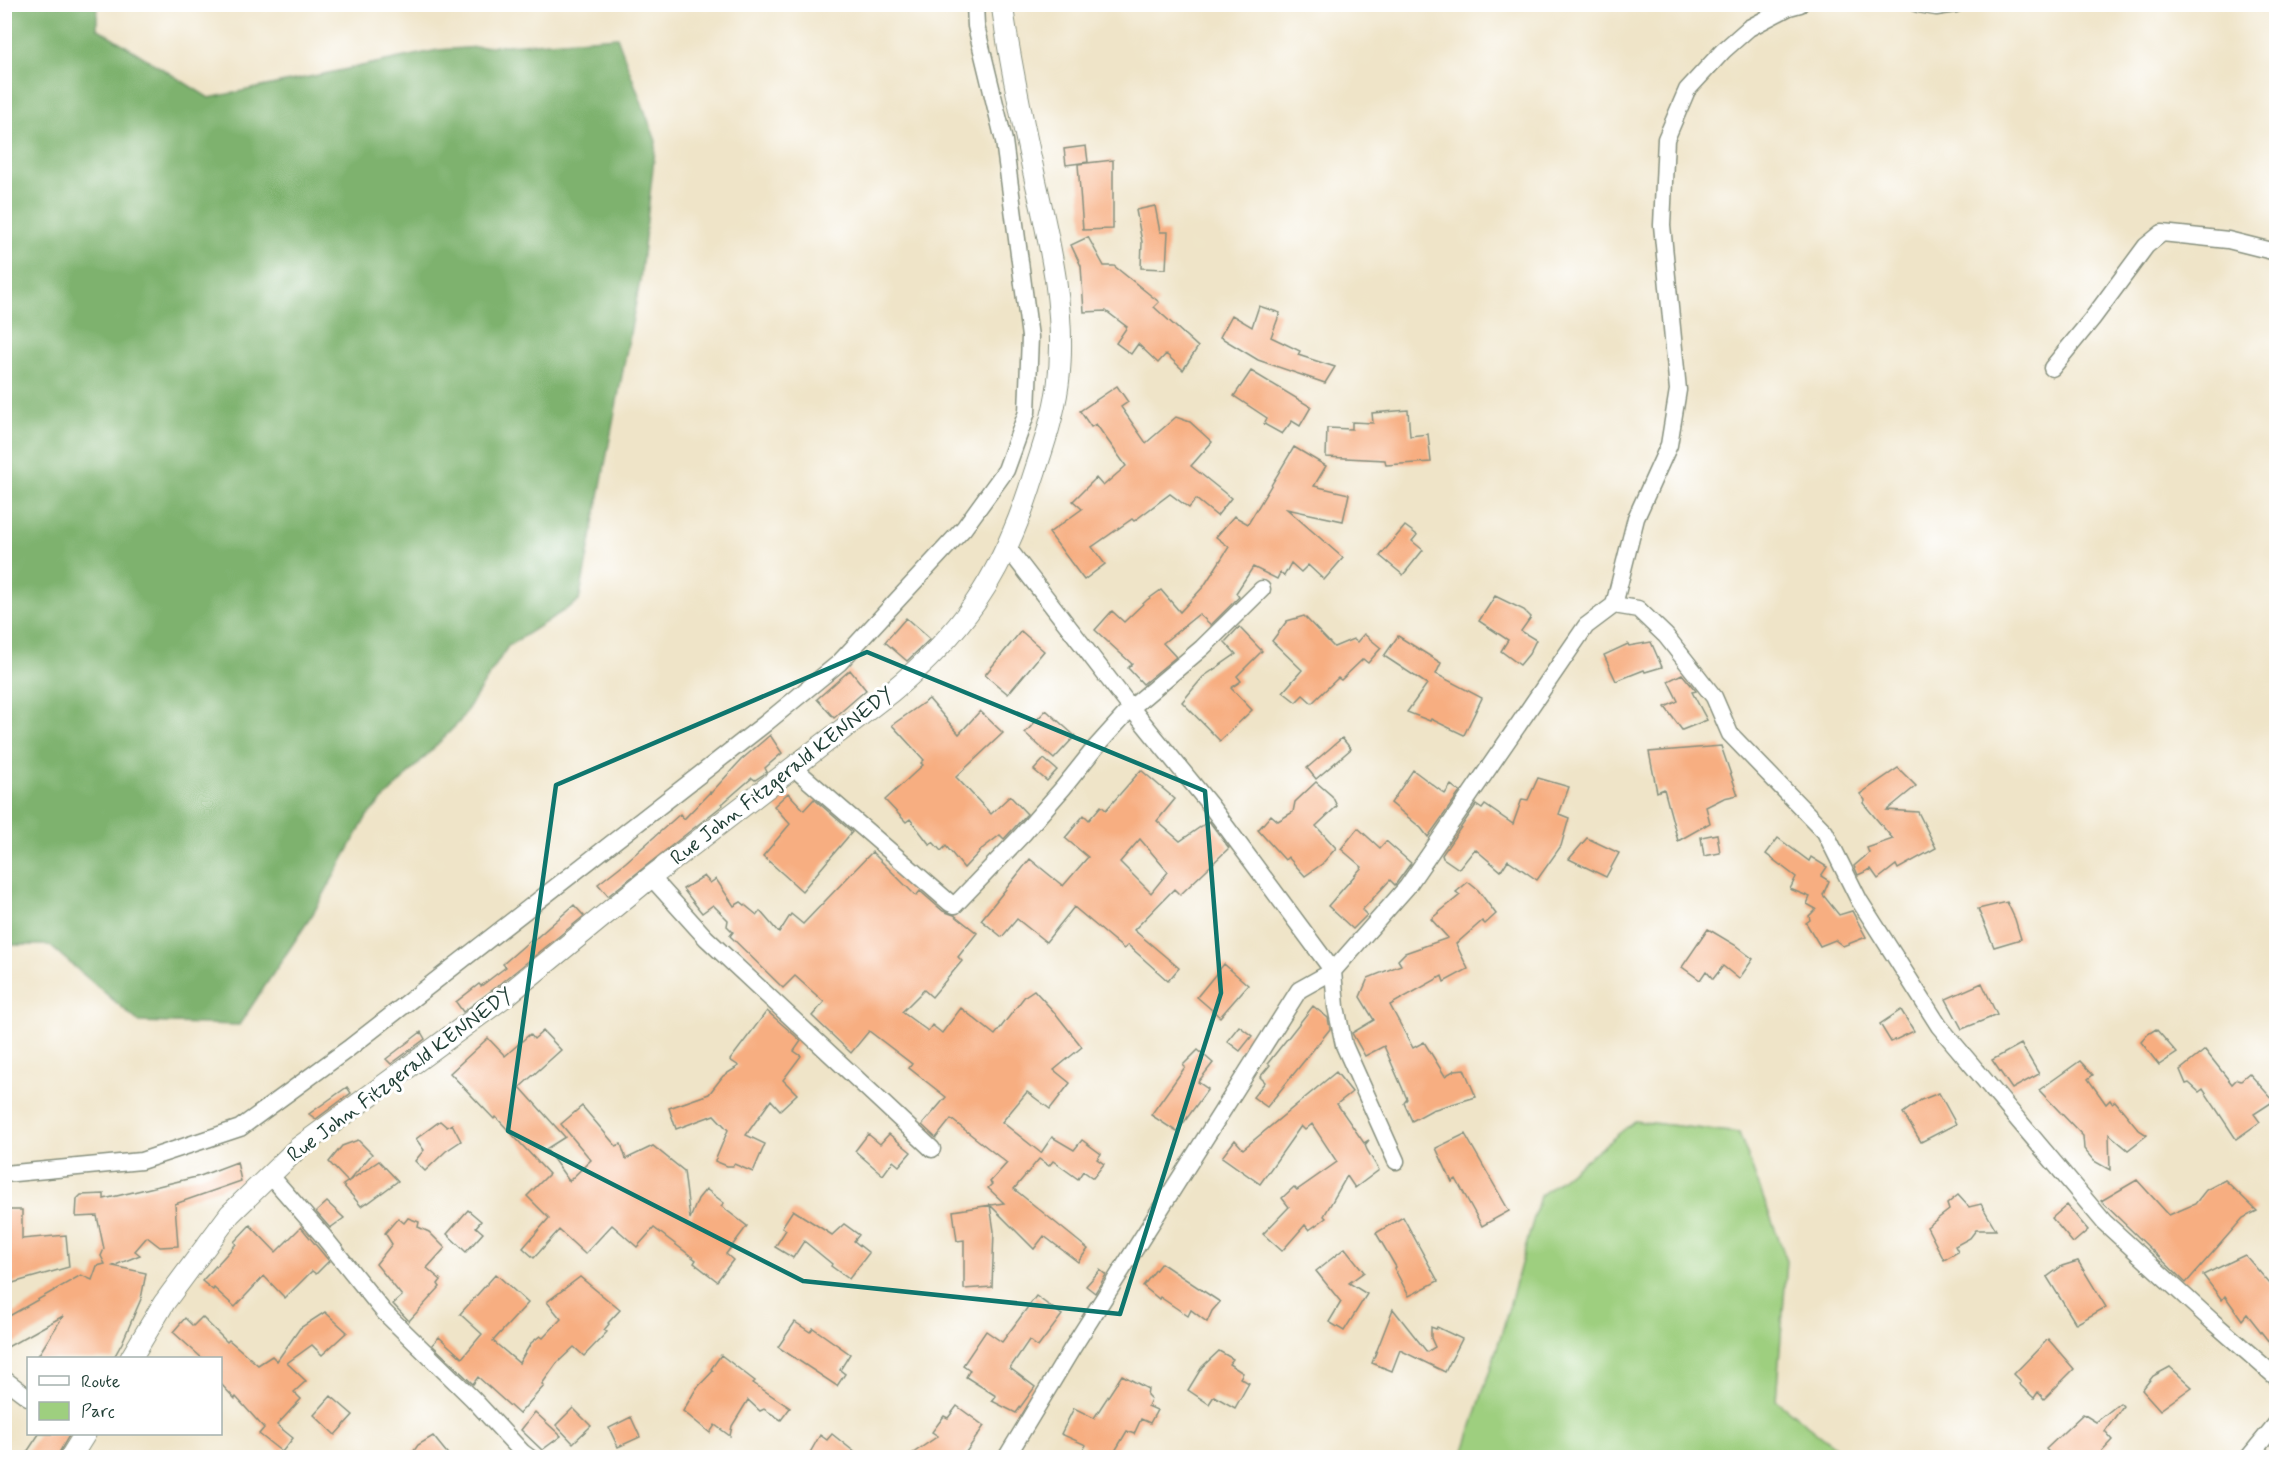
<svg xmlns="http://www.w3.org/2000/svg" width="2281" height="1462" viewBox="0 0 2281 1462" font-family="Mynerve,sans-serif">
<rect width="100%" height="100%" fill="#fff"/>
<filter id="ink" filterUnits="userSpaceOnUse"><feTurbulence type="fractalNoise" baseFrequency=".0167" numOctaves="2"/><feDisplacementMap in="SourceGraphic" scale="12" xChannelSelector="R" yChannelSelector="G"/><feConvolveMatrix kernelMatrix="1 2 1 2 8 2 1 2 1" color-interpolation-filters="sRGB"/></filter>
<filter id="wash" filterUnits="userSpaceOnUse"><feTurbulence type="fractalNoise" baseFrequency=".008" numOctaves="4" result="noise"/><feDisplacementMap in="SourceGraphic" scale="24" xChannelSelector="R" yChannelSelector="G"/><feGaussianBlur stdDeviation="1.35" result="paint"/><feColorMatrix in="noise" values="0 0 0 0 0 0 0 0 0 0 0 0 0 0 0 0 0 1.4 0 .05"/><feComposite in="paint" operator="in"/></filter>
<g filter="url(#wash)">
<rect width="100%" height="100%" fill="#efe4c8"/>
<!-- green -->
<path fill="#9ecf7f" stroke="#5e865a" stroke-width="1.5" d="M1635 1121 1739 1133 1787 1261 1776 1400 1847 1457H1462L1502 1332 1540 1196Z"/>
<!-- forest -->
<path fill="#7eb26e" stroke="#4e7851" stroke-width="1.5" d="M5 4 97 5V28L209 98 438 50 617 37 656 141 640 281 579 601 508 646 460 721 367 816 314 912 239 1025 139 1022 49 945H5Z"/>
<g id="blocks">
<!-- building -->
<path fill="#f7ae81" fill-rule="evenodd" d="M1086 146 1088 162 1066 165 1064 149Z
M1113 160V229L1083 230 1078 164Z
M1155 206 1160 232H1168L1166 269 1141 268 1142 242 1136 210Z
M1088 237 1104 266H1114L1159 302 1154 307 1198 347 1183 370 1166 354 1158 363 1138 344 1131 354 1116 343 1127 327 1106 311 1084 312 1081 266 1071 245Z
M1259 306 1280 313 1271 337 1300 351 1298 355 1335 367 1325 383 1258 360 1220 337 1232 315 1252 327Z
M1251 371 1311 407 1300 426 1292 421 1282 434 1264 424 1267 418 1234 396Z
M1117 386 1128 402 1121 407 1146 443 1176 417 1190 422 1212 442 1191 466 1231 498 1217 516 1196 499 1189 508 1170 494 1134 521 1132 519 1092 547 1105 564 1084 580 1049 533 1082 509 1073 501 1096 478 1103 486 1126 466 1096 424 1091 427 1080 411Z
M1408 410 1410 436 1428 434 1431 462 1386 465 1385 460 1326 457 1327 428 1352 429V422L1373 423 1372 413Z
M1294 447 1326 466 1314 486 1349 494 1343 521 1287 509 1343 558 1324 580 1308 565 1301 572 1291 563 1284 576 1280 573 1277 579 1253 567 1236 593 1239 597 1211 625 1199 614 1163 643 1176 657 1143 684 1128 668 1132 664 1095 630 1112 611 1124 622 1147 600 1161 590 1180 612 1204 586 1229 547 1216 537 1234 516 1248 524Z
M1405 526 1417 535 1412 541 1423 550 1403 575 1380 556Z
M1495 596 1524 610 1531 617 1521 631 1536 640 1529 654 1520 665 1501 651 1508 640 1479 621Z
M1304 616 1334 647 1353 639 1357 642 1364 634 1381 648 1368 663 1363 659 1341 680 1338 678 1312 703 1303 695 1296 702 1283 692 1302 670 1272 641 1287 621Z
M906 618 930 639 907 661 885 642Z
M1239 627 1262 651 1237 676 1241 681 1231 688 1252 710 1220 741 1182 702 1203 677 1236 654 1225 642Z
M1021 631 1044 651 1008 694 985 675Z
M1398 636 1441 663 1436 674 1482 698 1464 735 1431 719 1430 721 1407 712 1427 684 1384 656Z
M1651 642 1662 667 1645 672 1644 670 1616 681 1604 655 1628 644 1629 646Z
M850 670 866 690 834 718 817 699Z
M1682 674 1696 691 1692 692 1707 720 1682 730 1665 707 1678 701 1668 681Z
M929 699 959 734 980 711 1003 733 956 777 991 814 1010 796 1027 814 1004 839 1000 835 983 848 964 868 946 846 941 851 933 842 930 845 910 819 906 822 885 800 923 765 921 763 924 760 892 725Z
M1046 710 1075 736 1054 759 1025 733Z
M770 735 782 753 765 768 767 772 755 780 752 778 722 804 723 805 608 896 598 884 626 862 680 814 684 819 710 792 711 793 741 760Z
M1342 738 1351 749 1316 779 1307 768Z
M1721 746 1738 795 1724 798 1706 807 1710 823 1678 841 1664 789 1657 792 1649 752Z
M1044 759 1057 770 1047 781 1034 770Z
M1898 768 1916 786 1887 810 1918 812 1936 848 1898 869 1896 865 1878 879 1871 869 1858 875 1854 866 1869 853 1867 848 1893 839 1863 803 1865 800 1860 794Z
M1141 770 1175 799 1157 821 1180 841 1209 821 1229 848 1180 895 1174 889 1134 930 1179 968 1168 981 1128 945 1124 949 1074 907 1046 942 1017 919 1002 937 981 920 1030 859 1063 886 1088 857 1065 838 1084 815 1089 820 1101 806 1106 810ZM1140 839 1168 872 1151 893 1120 862Z
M1413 770 1445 794 1451 785 1460 792 1428 837 1421 828 1391 803Z
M1538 778 1569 787 1559 814 1569 818 1561 846 1537 880 1508 860 1501 871 1475 849 1459 869 1443 858 1442 855 1476 805 1482 809 1485 805 1513 824 1522 799 1528 800Z
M1316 782 1332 796 1337 806 1316 826 1336 848 1322 864 1305 876 1288 857 1285 860 1258 830 1271 815 1278 821 1293 812 1295 802Z
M788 793 804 810 814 799 852 832 802 891 763 856 790 824 774 806Z
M1358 828 1380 848 1386 841 1411 863 1395 885 1390 880 1362 910 1367 915 1353 929 1328 906 1362 867 1341 849Z
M1717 834 1720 853 1704 856 1701 837Z
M1587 838 1619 853 1606 877 1569 859Z
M1778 838 1809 861 1811 857 1827 867 1821 876 1829 881 1823 895 1839 915 1852 911 1866 937 1843 946 1835 940 1820 946 1806 923 1810 920 1809 916 1816 909 1807 904 1810 897 1790 889 1796 877 1766 854Z
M872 852 916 896 920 891 943 911 954 915 977 933 958 957 962 961 932 997 924 990 902 1012 928 1031 932 1025 942 1033 961 1008 995 1035 1025 996 1034 990 1056 1014 1082 1047 1054 1070 1070 1083 1050 1109 1027 1092 1002 1122 1041 1153 1052 1137 1074 1150 1082 1140 1101 1154 1097 1159 1104 1164 1093 1178 1083 1171 1078 1179 1053 1161 1049 1166 1039 1159 1014 1189 1088 1249 1078 1262 1044 1236 1034 1249 990 1205 994 1231 992 1287 964 1289V1240L957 1241 953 1211 1004 1203 988 1188 992 1184 990 1182 1007 1163 951 1119 936 1138 922 1125 946 1097 909 1068 912 1064 869 1031 851 1053 812 1016 824 1002 795 976 783 988 730 936 733 932 727 926 728 920 713 905 702 913 683 889 704 876 710 883 716 879 734 906 741 902 757 915 760 911 779 933 791 914 803 924Z
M1468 882 1478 890 1496 914 1485 924 1482 921 1456 944 1468 969 1444 982 1442 976 1390 1005 1413 1048 1424 1042 1445 1076 1455 1070 1464 1069 1476 1097 1432 1110 1412 1121 1404 1103 1407 1099 1384 1046 1365 1056 1352 1033 1374 1020 1360 997 1368 978 1401 965 1398 960 1405 953 1448 938 1431 919 1460 895 1456 892Z
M2007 902 2015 919 2021 939 1994 947 1978 909Z
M574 905 584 916 499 985 463 1012 456 1002 479 984 481 986 506 967 503 964 533 938 534 940Z
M1708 929 1735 945 1753 959 1739 979 1723 966 1713 979 1706 971 1700 980 1682 967Z
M1224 964 1248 985 1220 1017 1197 997Z
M1982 983 1997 1015 1962 1029 1946 999Z
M1313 1006 1328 1018 1330 1029 1267 1107 1253 1097 1265 1082 1260 1077 1270 1065 1268 1063Z
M1901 1010 1914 1031 1891 1042 1880 1024Z
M767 1011 801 1041 794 1051 801 1056 783 1080 797 1094 780 1110 771 1100 746 1135 765 1144 753 1172 734 1164 733 1166H727L715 1161 728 1130 714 1115 676 1129 669 1108 709 1094 723 1076 739 1066 730 1060Z
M1239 1026 1252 1036 1240 1051 1227 1041Z
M2156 1029 2177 1053 2159 1065 2141 1042 2148 1034Z
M543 1031 561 1050 520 1087 565 1137 546 1149 569 1181 591 1160 561 1124 582 1106 616 1146 621 1144 626 1159 653 1146 684 1171 690 1219 698 1199 706 1189 724 1203 721 1206 747 1226 726 1254 733 1260 717 1281 694 1263 696 1260 654 1228 637 1247 612 1225 585 1254 559 1230 534 1258 523 1248 549 1218 527 1196 549 1174 496 1117 494 1119 450 1073 488 1038 505 1056 530 1034 534 1039Z
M421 1032 425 1039 391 1064 386 1059Z
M2021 1044 2039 1074 2012 1089 1992 1060Z
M1198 1050 1213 1063 1198 1082 1208 1089 1177 1132 1151 1115 1185 1067 1183 1065Z
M2205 1050 2232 1084 2237 1079 2241 1080 2249 1073 2274 1101 2254 1114 2260 1122 2236 1139 2203 1089 2199 1092 2189 1083 2186 1084 2180 1070Z
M2080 1061 2093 1075 2088 1079 2106 1104 2110 1100 2112 1103 2115 1101 2139 1130 2147 1135 2128 1150 2109 1134 2110 1170 2094 1161 2084 1149 2083 1136 2039 1090Z
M1336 1072 1352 1092 1337 1104 1364 1143 1369 1140 1365 1145 1367 1150 1379 1170 1355 1188 1347 1176 1324 1216 1326 1218 1309 1230 1305 1225 1282 1251 1263 1234 1289 1207 1282 1198 1294 1187 1297 1190 1337 1162 1312 1124 1305 1130 1301 1126 1260 1184 1222 1157 1235 1140 1243 1149Z
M347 1087 351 1093 316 1119 309 1114Z
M1939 1093 1956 1124 1921 1142 1903 1113 1921 1100Z
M440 1121 447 1127 452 1124 461 1141 446 1151 425 1171 415 1161 424 1150 416 1139Z
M868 1134 880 1144 889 1134 911 1152 899 1166 893 1161 883 1175 855 1151Z
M1465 1134 1509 1211 1482 1226 1456 1179 1452 1182 1436 1148Z
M358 1140 372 1154 348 1182 329 1162 342 1146Z
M379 1161 398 1181 368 1203 367 1202 361 1206 343 1185Z
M237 1162 241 1181 175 1204 178 1246 160 1247 147 1237 135 1251 140 1255 113 1266 146 1273 141 1299 122 1343 113 1359H36L63 1316 4 1349V1319L81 1275 92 1280 97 1266 105 1264 101 1256 104 1249 97 1216 76 1217 77 1199 81 1195 104 1194V1199L200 1176Z
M2137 1180 2169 1215 2195 1204 2206 1190 2225 1180 2257 1211 2243 1218 2186 1283 2101 1201Z
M1958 1195 1969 1207 1981 1204 1996 1230H1976L1970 1238 1955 1246 1958 1252 1944 1260 1927 1227 1949 1210 1947 1204Z
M327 1202 344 1218 330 1228 316 1212Z
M2067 1205 2088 1230 2073 1243 2052 1218Z
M4 1210H22V1239L66 1235 69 1267 9 1284 4 1268Z
M468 1210 481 1221 476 1227 483 1233 466 1252 447 1234Z
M793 1210 832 1235 844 1224 859 1235 854 1241 869 1253 849 1279 831 1266 832 1264 804 1241 793 1258 775 1247 786 1230 782 1227Z
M1403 1217 1438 1281 1409 1296 1394 1268 1396 1267 1376 1233Z
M398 1218 404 1223 408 1218 419 1222 418 1227 429 1232 445 1248 427 1268 441 1280 438 1284 440 1287 409 1321 393 1304 402 1296 376 1264 392 1244 385 1233Z
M250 1225 276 1252 301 1227 329 1261 316 1274 312 1271 285 1298 264 1276 235 1307 214 1288 213 1290 202 1281 236 1244 234 1242Z
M1345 1248 1364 1272 1349 1283 1367 1294 1344 1331 1329 1322 1341 1302 1316 1271Z
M2245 1255 2277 1292V1352L2247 1314 2242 1320 2225 1296 2222 1300 2203 1275Z
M2078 1261 2106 1307 2076 1324 2047 1277 2062 1266Z
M1161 1263 1220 1302 1212 1311 1207 1322 1191 1310 1188 1316 1160 1297 1159 1299 1143 1286Z
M1100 1270 1106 1275 1095 1293 1086 1286Z
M496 1274 528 1303 493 1341 519 1363 531 1343 540 1336 543 1338 561 1319 547 1302 580 1277 620 1310 608 1323 609 1324 604 1330 607 1332 584 1356 574 1347 557 1363 542 1384 544 1386 519 1414 478 1377 473 1384 432 1345 439 1337 462 1358 482 1334 460 1314Z
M1036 1296 1062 1315 1038 1347 1029 1340 1010 1368 1035 1387 1016 1413 992 1401 996 1396 966 1377 970 1370 963 1365 986 1331 1002 1342Z
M1393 1309 1427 1352 1435 1347 1431 1338V1327L1436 1329 1437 1327 1462 1339 1445 1372 1400 1350 1392 1371 1372 1363Z
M325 1312 347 1332 322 1355 312 1345 287 1363 306 1381 294 1392 301 1399 277 1425 293 1438 282 1452 259 1434 264 1428 236 1397 235 1399 220 1383V1359H203L173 1332 185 1318 193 1326 202 1317 227 1342 229 1340 258 1365 272 1356 277 1361 300 1328Z
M795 1322 810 1332 813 1328 850 1354 840 1370 845 1374 837 1386 778 1347Z
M2048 1339 2074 1369 2044 1399 2038 1392 2034 1398 2019 1384 2021 1381 2014 1374Z
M1219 1351 1233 1359 1229 1364 1243 1373 1240 1378 1249 1383 1235 1408 1214 1396 1209 1404 1188 1390 1202 1367Z
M721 1355 755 1381 753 1383 790 1408 781 1420 764 1409 760 1411 748 1400 732 1426 730 1436 715 1425 710 1433 683 1411 696 1389 713 1371 711 1369Z
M2170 1367 2192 1387 2160 1410 2142 1390 2153 1376Z
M1122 1375 1148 1389 1147 1395 1151 1399 1148 1406 1157 1410 1150 1423 1141 1419 1134 1434 1127 1431 1111 1458H1095L1082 1452 1086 1445 1061 1434 1074 1408 1094 1418Z
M331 1396 353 1415 335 1435 314 1415Z
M2120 1403 2123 1406 2105 1431 2113 1440 2096 1458H2054L2046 1449 2083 1414 2096 1422Z
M957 1406 984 1426 962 1458H906L938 1436 932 1432 944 1416 948 1418Z
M573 1408 591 1426 573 1443 556 1425Z
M535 1412 561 1436 542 1450 521 1430Z
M631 1417 640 1437 618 1447 609 1428Z
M39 1434H70L56 1458H23Z
M832 1434 862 1458H807L820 1435 827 1440Z
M433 1436 451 1458H409L418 1445Z"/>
</g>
</g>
<g filter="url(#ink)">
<use href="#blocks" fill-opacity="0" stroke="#87907e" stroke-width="1.5"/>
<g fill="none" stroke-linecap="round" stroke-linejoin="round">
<defs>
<path id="minor" d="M1918 4 1936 7 1956 4
M2052 368 2092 319 2146 246 2162 233 2228 240 2276 252
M1007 547 1131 708 1210 805 1333 971 1336 1007 1344 1045 1396 1161
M1614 605 1636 518 1669 445 1678 390 1662 225 1666 139 1687 90 1723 51 1749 28 1789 7 1800 4
M794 768 950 903 955 905 1023 834 1063 788 1095 748 1131 708 1202 648 1262 589
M651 877 706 938 932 1149
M4 1174 141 1161 240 1128 348 1049 766 723 839 663 964 528 1006 470 1027 412 1030 337 1004 141 976 26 975 4
M270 1175 323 1236 384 1312 473 1399 522 1452 530 1458
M4 1379 28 1397
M1006 1458 1073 1347 1299 990 1333 971 1407 887 1586 626 1614 605 1638 609 1666 636 1714 697 1730 734 1825 832 1859 900 1939 1026 2104 1222 2213 1322 2276 1377
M2248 1458 2276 1424"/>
<path id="tertiary" d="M131 1358 164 1303 230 1214 298 1148 507 995 651 877 891 692C962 633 1000 578 1029 490 1040 455 1053 421 1058 385 1067 318 1051 248 1036 183 1023 124 1010 64 1002 4
M70 1458 85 1434"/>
</defs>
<!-- minor casing -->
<use href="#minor" stroke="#87907e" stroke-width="19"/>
<!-- tertiary casing -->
<use href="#tertiary" stroke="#87907e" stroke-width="23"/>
<!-- minor -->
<use href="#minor" stroke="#fff" stroke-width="16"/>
<!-- tertiary -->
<use href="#tertiary" stroke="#fff" stroke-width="21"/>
</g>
</g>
<!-- marked area -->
<path fill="none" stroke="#0f766e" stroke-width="4.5" stroke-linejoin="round" d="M867 652 1205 791 1221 993 1120 1314 803 1281 508 1131 556 785Z"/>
<g text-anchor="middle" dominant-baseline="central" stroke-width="6" stroke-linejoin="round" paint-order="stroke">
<!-- street labels -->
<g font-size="21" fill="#1f3d34" stroke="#fff">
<text transform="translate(782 776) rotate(-38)">Rue John Fitzgerald KENNEDY</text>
<text transform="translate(400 1075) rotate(-37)">Rue John Fitzgerald KENNEDY</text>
</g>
</g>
<!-- margin -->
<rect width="2281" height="1462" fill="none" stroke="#fff" stroke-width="24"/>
<!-- legend -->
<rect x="27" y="1357" width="195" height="78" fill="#ffffff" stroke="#a5b1ae" stroke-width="1.5"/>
<rect x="39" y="1376" width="30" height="9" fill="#ffffff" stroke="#a5b1ae" stroke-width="1.5"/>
<text x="81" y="1387" font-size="18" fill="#1f3d34">Route</text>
<rect x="39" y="1402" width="30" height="18" fill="#9ecf7f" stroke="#a5b1ae" stroke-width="1.5"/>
<text x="81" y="1417" font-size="18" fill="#1f3d34">Parc</text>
</svg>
